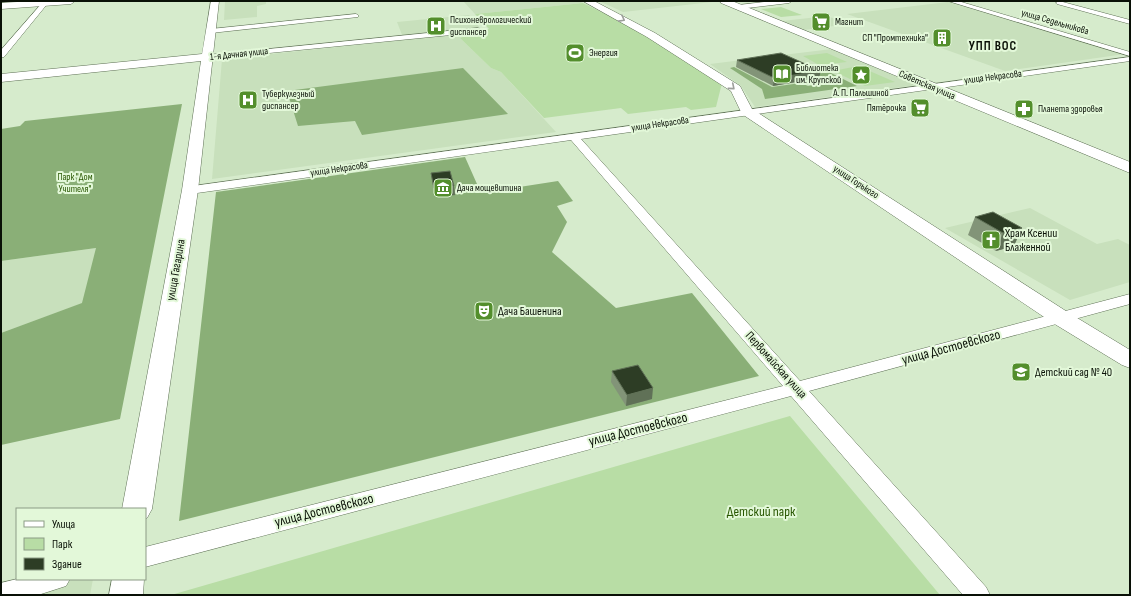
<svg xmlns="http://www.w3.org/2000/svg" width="1131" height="596" viewBox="0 0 1131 596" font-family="'Sofia Sans Condensed',sans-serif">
<rect width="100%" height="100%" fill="#d6ebcc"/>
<!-- built -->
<path fill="#c8e0bc" d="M225 1H266V4L257 6V17L224 20Z
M463 1H579L583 3 475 14Z
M599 1H710L712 2 623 12Z
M948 2 1125 54 1005 71 847 14Z
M469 15 482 30 460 38 491 68 501 72 556 132 212 179 222 59 404 40 397 22Z
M827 16 849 24 803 30 782 21Z
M832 49 916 85 755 107 741 86 710 64Z
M1030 208 1097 244 1118 239 1130 245V282L1070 300 945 228Z
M97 248 83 303 1 333V261Z
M75 579H93L90 595H19Z"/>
<!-- green -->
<path fill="#b8dda5" d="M583 3 632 27 722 83 716 107 691 110 686 107 628 114 621 108 544 118 501 72 491 68 460 38 482 30 489 29 475 14Z
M781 7 802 15 781 17 761 9Z
M827 53 847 62 819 65 803 56Z
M858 66 895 82 865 86 833 71Z
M790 416 940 595H171Z"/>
<!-- forest -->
<path fill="#8aaf77" d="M734 67 772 87 801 83 808 86 830 82 816 74 829 72 857 86 765 99 762 89 730 68Z
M463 68 508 114 362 135 355 121 298 126 287 91Z
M182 104 120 419 1 445V333L82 303 96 248 1 261V129L20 126 25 121Z
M465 157 481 193 558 181 573 201 557 206 567 222 552 252 616 308 692 293 759 376 179 521 216 192Z"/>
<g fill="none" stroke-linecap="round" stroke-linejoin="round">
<defs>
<path id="street" d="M773 1H792L789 3 739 9 736 7 739 5Z
M948 1H958L1130 52V56Z
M1059 1 1130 20V24L1057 4 1056 3Z
M43 2 48 3 4 57H1V50Z
M356 14 358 15V17L211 33 207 31 211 29Z
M478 28 482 30 481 32 208 59 204 57 208 55Z
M1130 57V61L581 139 800 381 1130 294V304L809 391 986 587 990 595H963L791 396 145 567V547L783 386 571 140 190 194 186 193 184 190 186 187Z
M17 579H70L66 586 38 595H1V583Z"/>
<path id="secondary" d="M34 1H75L71 4 1 9V3Z
M211 1H219L198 190 152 509 147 518 145 519V509H122L182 190 201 61 1 82V74L202 54Z
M583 1H594L655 33 740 86 752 109 1069 313 1130 350V368L1122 365 1053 323 742 114 731 91 647 37Z
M720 1H732L1130 162V173L721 3Z
M112 579H144L143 595H109Z"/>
</defs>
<!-- street casing -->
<use href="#street" stroke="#5f7156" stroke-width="1"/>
<!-- secondary casing -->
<use href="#secondary" stroke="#5f7156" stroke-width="1"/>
<!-- street -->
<use href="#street" fill="#fff" fill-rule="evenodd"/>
<!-- secondary -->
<use href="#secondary" fill="#fff" fill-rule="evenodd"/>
</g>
<!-- wall -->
<path fill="#829478" d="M737 60 819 78 773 86 736 67Z
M431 173 454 186 455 195 435 197 432 182Z
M993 212 1014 246 996 251 968 235 975 217Z
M612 371 652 399 626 406 611 382Z"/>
<!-- shaded-wall -->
<path fill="#607157" d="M821 71 819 78 773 86 774 78Z
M454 186 455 195 435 197 434 188Z
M1022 228 1014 246 996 251 1003 233Z
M653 388 652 399 626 406 627 395Z"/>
<!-- building -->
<path fill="#2d3d25" stroke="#607157" d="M781 53 821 71 774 78 737 60Z
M450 171 454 186 434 188 431 173Z
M993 212 1022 228 1003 233 975 217Z
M638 365 653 388 627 395 612 371Z"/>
<!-- one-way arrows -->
<defs><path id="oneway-chevron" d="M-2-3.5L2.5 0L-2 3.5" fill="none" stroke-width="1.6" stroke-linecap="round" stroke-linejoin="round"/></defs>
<g stroke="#9d9f9b">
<use href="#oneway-chevron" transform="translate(622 19) rotate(28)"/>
<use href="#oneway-chevron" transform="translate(732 87) rotate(40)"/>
</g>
<!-- icons -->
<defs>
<symbol id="supermarket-square" viewBox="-11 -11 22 22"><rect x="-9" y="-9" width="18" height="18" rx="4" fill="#538e2c" stroke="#e3f8d9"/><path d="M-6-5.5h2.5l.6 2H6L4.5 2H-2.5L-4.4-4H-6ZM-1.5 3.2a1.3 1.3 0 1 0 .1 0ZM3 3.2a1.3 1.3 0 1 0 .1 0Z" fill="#fff"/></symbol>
<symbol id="hospital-square" viewBox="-11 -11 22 22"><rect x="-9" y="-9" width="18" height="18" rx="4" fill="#538e2c" stroke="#e3f8d9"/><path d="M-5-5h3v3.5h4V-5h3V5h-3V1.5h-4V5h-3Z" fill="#fff"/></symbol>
<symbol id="building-square" viewBox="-11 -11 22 22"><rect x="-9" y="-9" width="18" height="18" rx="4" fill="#538e2c" stroke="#e3f8d9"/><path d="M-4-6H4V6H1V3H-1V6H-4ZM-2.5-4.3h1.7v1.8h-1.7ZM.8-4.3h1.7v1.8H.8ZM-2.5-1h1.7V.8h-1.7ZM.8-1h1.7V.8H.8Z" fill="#fff"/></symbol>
<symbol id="stadium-square" viewBox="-11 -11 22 22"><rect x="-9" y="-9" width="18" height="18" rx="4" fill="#538e2c" stroke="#e3f8d9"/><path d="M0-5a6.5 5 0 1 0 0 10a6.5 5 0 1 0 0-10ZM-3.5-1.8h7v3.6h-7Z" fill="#fff"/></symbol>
<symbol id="library-square" viewBox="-11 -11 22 22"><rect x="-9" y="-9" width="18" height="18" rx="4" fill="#538e2c" stroke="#e3f8d9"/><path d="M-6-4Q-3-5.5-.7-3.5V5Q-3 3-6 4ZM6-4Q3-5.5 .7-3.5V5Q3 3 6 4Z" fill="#fff"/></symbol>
<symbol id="sight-square" viewBox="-11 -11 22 22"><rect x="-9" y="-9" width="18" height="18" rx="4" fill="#538e2c" stroke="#e3f8d9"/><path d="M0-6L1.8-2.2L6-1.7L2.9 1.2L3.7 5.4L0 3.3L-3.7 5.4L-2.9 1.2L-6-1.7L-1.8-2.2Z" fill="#fff"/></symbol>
<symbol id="pharmacy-square" viewBox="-11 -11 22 22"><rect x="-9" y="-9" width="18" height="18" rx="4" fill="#538e2c" stroke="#e3f8d9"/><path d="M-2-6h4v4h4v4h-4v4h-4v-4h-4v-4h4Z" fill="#fff"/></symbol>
<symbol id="museum-square" viewBox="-11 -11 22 22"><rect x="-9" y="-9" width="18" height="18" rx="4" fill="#538e2c" stroke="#e3f8d9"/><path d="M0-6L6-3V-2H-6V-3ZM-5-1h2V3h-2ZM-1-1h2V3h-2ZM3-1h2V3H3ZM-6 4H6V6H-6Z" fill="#fff"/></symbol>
<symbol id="church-square" viewBox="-11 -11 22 22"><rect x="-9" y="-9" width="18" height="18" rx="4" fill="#538e2c" stroke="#e3f8d9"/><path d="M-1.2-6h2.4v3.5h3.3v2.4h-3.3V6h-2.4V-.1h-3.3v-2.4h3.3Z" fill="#fff"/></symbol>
<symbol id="theatre-square" viewBox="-11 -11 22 22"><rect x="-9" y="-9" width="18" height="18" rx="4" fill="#538e2c" stroke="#e3f8d9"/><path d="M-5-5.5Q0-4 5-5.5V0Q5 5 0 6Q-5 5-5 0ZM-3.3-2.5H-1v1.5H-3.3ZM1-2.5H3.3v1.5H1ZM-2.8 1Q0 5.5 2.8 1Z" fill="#fff"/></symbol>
<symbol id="school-square" viewBox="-11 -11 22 22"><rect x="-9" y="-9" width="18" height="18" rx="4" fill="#538e2c" stroke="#e3f8d9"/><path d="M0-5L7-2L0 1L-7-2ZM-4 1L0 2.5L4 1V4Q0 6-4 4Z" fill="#fff"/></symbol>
</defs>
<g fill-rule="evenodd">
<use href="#supermarket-square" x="810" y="11" width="22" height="22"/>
<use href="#hospital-square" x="425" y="15" width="22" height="22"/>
<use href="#building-square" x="931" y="27" width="22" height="22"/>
<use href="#stadium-square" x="564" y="42" width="22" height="22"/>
<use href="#library-square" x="771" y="63" width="22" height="22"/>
<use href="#sight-square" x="850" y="64" width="22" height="22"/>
<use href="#hospital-square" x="237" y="89" width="22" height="22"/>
<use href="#supermarket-square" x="909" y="97" width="22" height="22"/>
<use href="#pharmacy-square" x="1013" y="98" width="22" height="22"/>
<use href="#museum-square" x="432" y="177" width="22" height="22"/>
<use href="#church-square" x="980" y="229" width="22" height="22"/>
<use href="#theatre-square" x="473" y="300" width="22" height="22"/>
<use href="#school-square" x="1010" y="361" width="22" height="22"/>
</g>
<g text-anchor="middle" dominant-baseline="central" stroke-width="4" stroke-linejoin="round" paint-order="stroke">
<!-- far-poi labels -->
<g font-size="10" fill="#091006" stroke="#e3f8d9" text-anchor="start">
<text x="450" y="20">Психоневрологический<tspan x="450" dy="12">диспансер</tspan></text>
<text x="835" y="22">Магнит</text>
<text x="928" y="38" text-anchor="end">СП "Промтехника"</text>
<text x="589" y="53">Энергия</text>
<text x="796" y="68">Библиотека<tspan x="796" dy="12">им. Крупской</tspan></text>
<text x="861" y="93" text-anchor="middle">А. П. Пальшиной</text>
<text x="262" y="94">Туберкулезный<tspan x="262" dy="12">диспансер</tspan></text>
<text x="906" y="108" text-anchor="end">Пятёрочка</text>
<text x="1038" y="109">Планета здоровья</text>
<text x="457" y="188">Дача мощевитина</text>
</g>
<!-- far-street labels -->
<g font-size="10" fill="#091006" stroke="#e3f8d9">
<text transform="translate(1055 22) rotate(16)">улица Седельникова</text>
<text transform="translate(239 54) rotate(-6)">1-я Дачная улица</text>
<text transform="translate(993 77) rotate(-7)">улица Некрасова</text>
<text transform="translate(927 85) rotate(23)">Советская улица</text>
<text transform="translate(660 124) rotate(-8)">улица Некрасова</text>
<text transform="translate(339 169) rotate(-8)">улица Некрасова</text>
<text transform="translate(856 182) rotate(33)">улица Горького</text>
</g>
<!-- far-park labels -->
<g font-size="10" fill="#295702" stroke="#e3f8d9">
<text x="75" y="177">Парк "Дом<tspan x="75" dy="12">Учителя"</tspan></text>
</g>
<!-- poi labels -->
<g font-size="12" fill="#091006" stroke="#e3f8d9" text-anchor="start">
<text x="1005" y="233">Храм Ксении<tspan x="1005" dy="14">Блаженной</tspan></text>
<text x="498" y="311">Дача Башенина</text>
<text x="1035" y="372">Детский сад № 40</text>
</g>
<!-- street labels -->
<g font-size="12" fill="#091006" stroke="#e3f8d9">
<text transform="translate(176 270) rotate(-80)">улица Гагарина</text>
<text transform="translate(776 365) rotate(48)">Первомайская улица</text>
</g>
<!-- far-district labels -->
<g font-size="13" font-weight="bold" letter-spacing="1" fill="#091006" stroke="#e3f8d9">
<text x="993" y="46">УПП ВОС</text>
</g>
<!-- near-street labels -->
<g font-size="14" fill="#091006" stroke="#e3f8d9">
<text transform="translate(951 347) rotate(-15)">улица Достоевского</text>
<text transform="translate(638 429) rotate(-14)">улица Достоевского</text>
<text transform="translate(324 510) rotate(-14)">улица Достоевского</text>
</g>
<!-- near-park labels -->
<g font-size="14" fill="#295702" stroke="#e3f8d9">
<text x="761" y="511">Детский парк</text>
</g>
</g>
<!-- border -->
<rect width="1131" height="596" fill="none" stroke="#091006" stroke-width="4"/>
<!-- legend -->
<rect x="16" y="508" width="130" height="72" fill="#e3f8d9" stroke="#8c9b85"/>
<rect x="24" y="521" width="20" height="6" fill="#ffffff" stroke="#8c9b85"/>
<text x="52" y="528" font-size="12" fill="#091006">Улица</text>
<rect x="24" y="538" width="20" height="12" fill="#b8dda5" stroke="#8c9b85"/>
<text x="52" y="548" font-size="12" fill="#091006">Парк</text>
<rect x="24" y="558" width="20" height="12" fill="#2d3d25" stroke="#8c9b85"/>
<text x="52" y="568" font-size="12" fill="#091006">Здание</text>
</svg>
